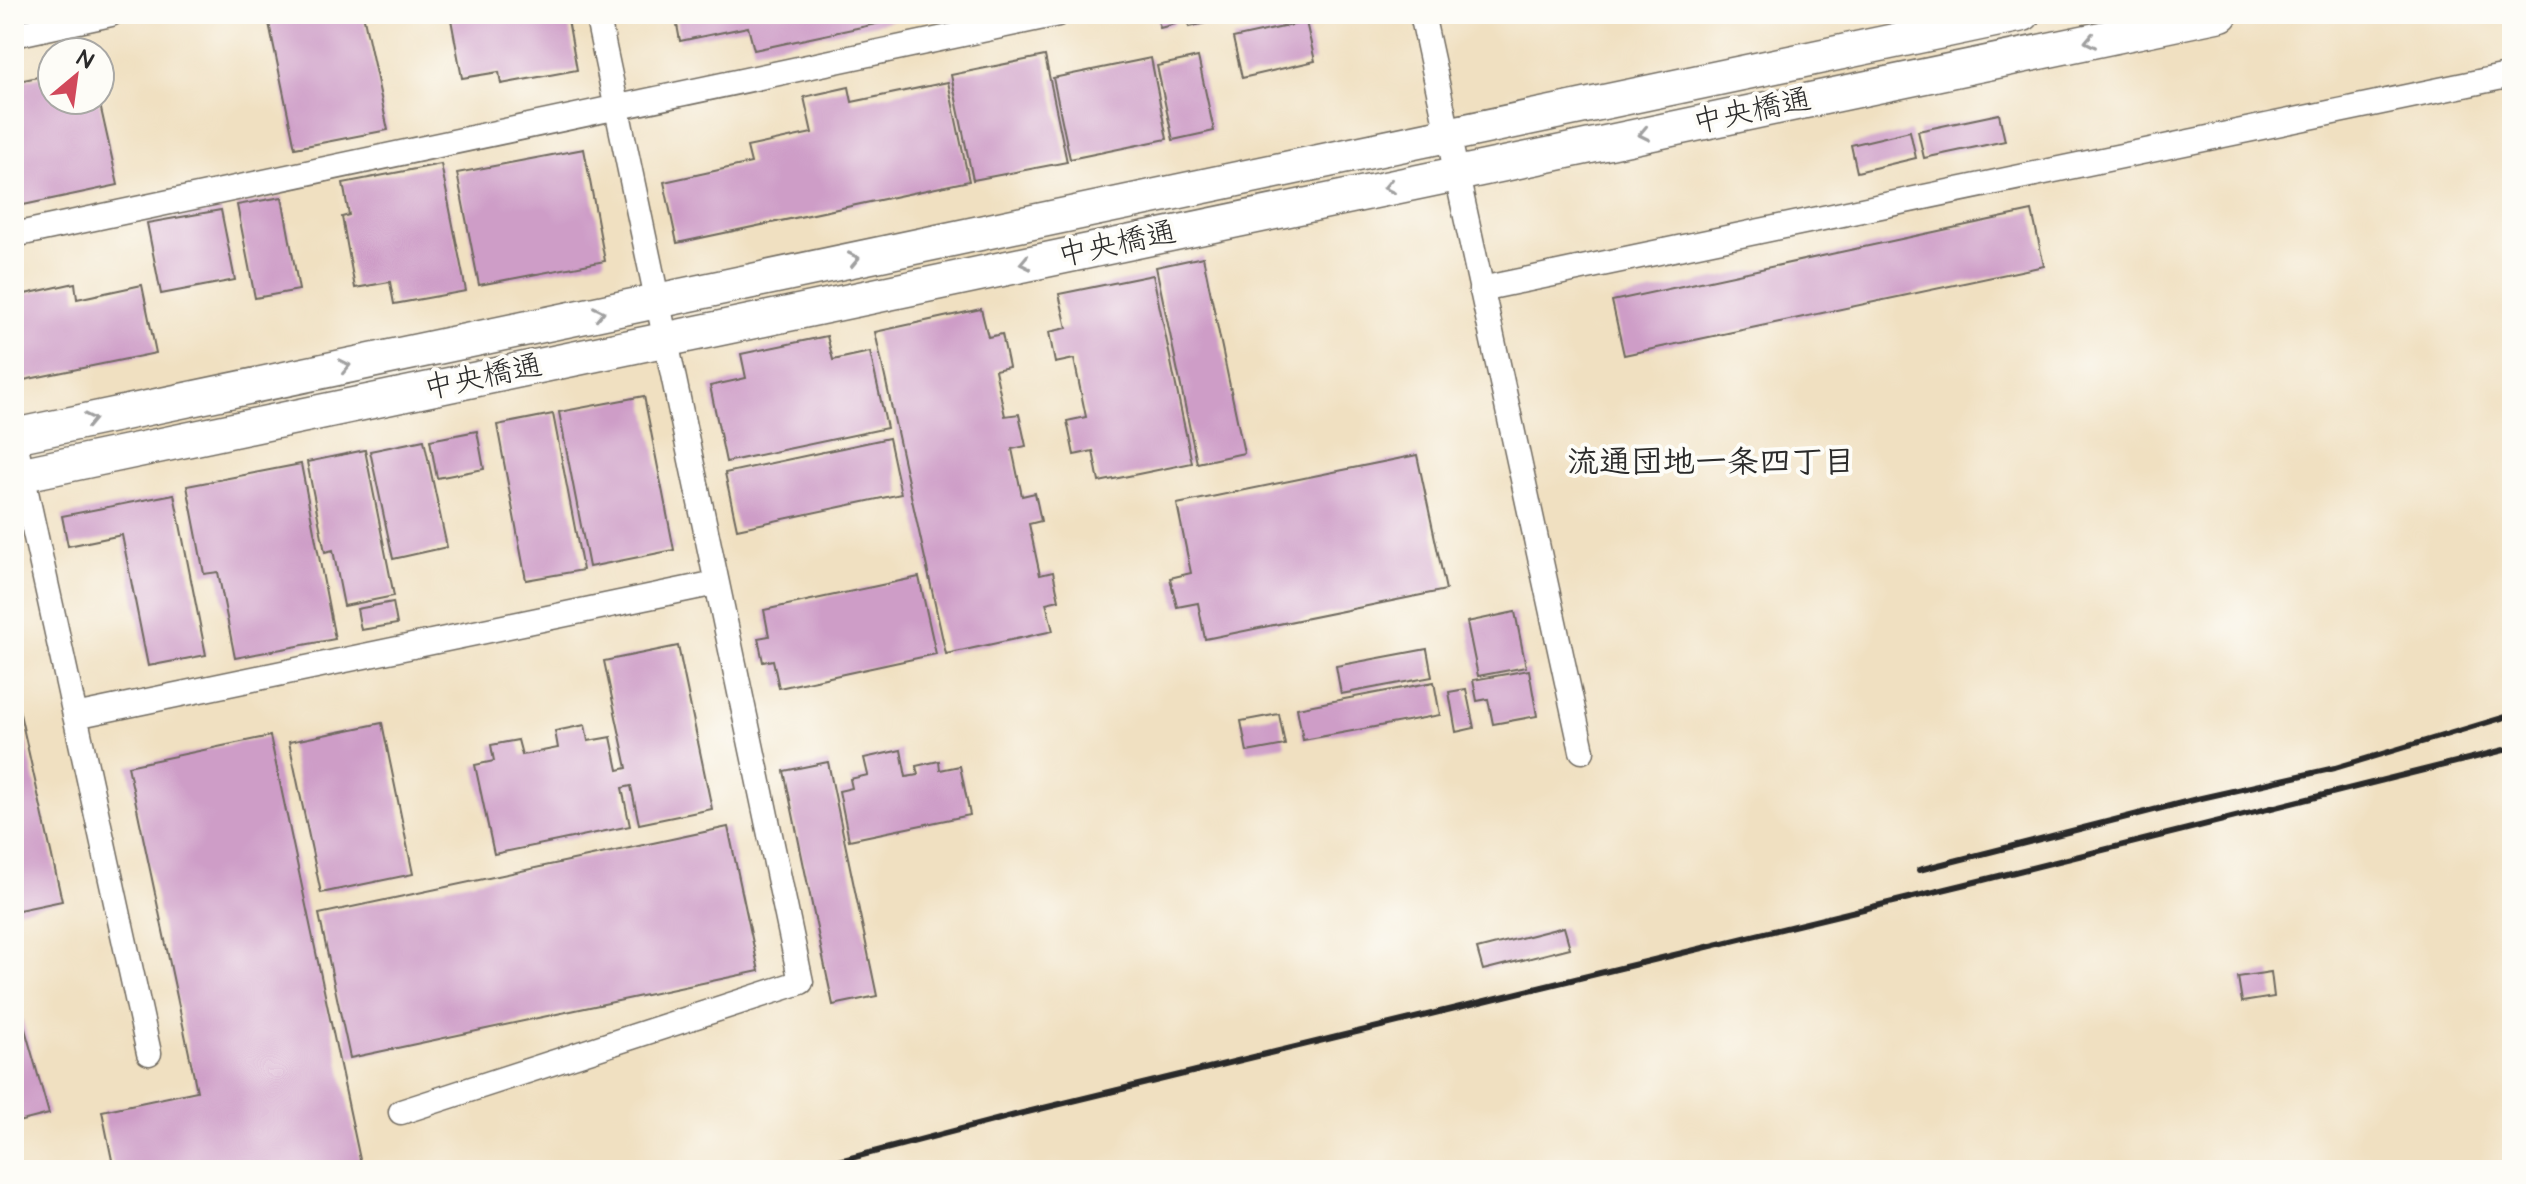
<svg xmlns="http://www.w3.org/2000/svg" width="2526" height="1184" viewBox="0 0 2526 1184" font-family="'Architects Daughter','Klee One',sans-serif">
<rect width="100%" height="100%" fill="#fdfcf7"/>
<filter id="ink" filterUnits="userSpaceOnUse"><feTurbulence type="fractalNoise" baseFrequency=".0125" numOctaves="2"/><feDisplacementMap in="SourceGraphic" scale="16" xChannelSelector="R" yChannelSelector="G"/><feConvolveMatrix kernelMatrix="1 2 1 2 8 2 1 2 1" color-interpolation-filters="sRGB"/></filter>
<filter id="wash" filterUnits="userSpaceOnUse"><feTurbulence type="fractalNoise" baseFrequency=".006" numOctaves="4" result="noise"/><feDisplacementMap in="SourceGraphic" scale="32" xChannelSelector="R" yChannelSelector="G"/><feGaussianBlur stdDeviation="1.8" result="paint"/><feColorMatrix in="noise" values="0 0 0 0 0 0 0 0 0 0 0 0 0 0 0 0 0 1.4 0 .05"/><feComposite in="paint" operator="in"/></filter>
<g filter="url(#wash)">
<rect width="100%" height="100%" fill="#f0e0c1"/>
<g id="blocks">
<!-- building -->
<path fill="#ce9dc7" d="M312 14H363L388 130 295 148 269 23Z
M450 14H567L577 70 501 84 499 72 462 78Z
M675 14H917L918 15 754 50 748 27 680 41Z
M1156 14H1173L1175 24 1160 28Z
M1186 14H1239V15L1189 27Z
M1306 22 1315 61 1242 78 1233 38Z
M1045 56 1067 162 973 180 951 75Z
M1198 57 1214 131 1173 140 1157 66Z
M1151 58 1167 139 1070 159 1053 78Z
M52 74V100H99L118 185 14 207V82Z
M948 82 969 181 677 243 664 182 751 163 747 147 812 133 804 97 849 87 852 102Z
M1999 114 2005 141 1924 158 1918 131Z
M1910 131 1916 158 1857 172 1851 145Z
M584 149 605 261 479 285 457 173Z
M441 164 466 291 394 304 390 282 355 288 342 217 349 215 343 183Z
M282 197 299 290 255 298 237 205Z
M221 210 235 280 161 294 147 223Z
M2032 211 2044 266 1624 355 1612 301Z
M17 256 25 294 75 283 77 299 142 285 156 353 14 382V257Z
M1203 257 1244 453 1197 463 1156 267Z
M1153 275 1192 463 1099 482 1093 451 1074 455 1067 421 1086 417 1074 359 1055 363 1049 332 1067 328 1059 294Z
M981 309 988 337 1002 334 1009 367 995 370 1005 416 1019 414 1026 446 1012 449 1022 496 1035 493 1041 521 1029 524 1040 575 1053 572 1059 600 1046 603 1053 631 946 654 875 332Z
M827 336 833 360 870 352 887 428 726 462 710 386 746 378 741 354Z
M644 396 674 550 589 567 559 412Z
M553 414 583 570 526 580 497 425Z
M477 431 484 469 437 478 430 440Z
M889 438 901 494 737 529 725 473Z
M424 440 447 547 393 559 370 451Z
M365 450 394 596 344 606 333 550 325 552 307 462Z
M1417 455 1446 590 1205 639 1198 603 1177 607 1170 578 1191 573 1177 504Z
M301 464 335 639 235 658 218 572 204 574 187 486Z
M174 494 206 655 148 666 122 535 68 546 62 516Z
M919 577 936 654 779 688 773 660 763 662 758 638 769 636 764 610Z
M393 602 397 624 361 630 357 609Z
M1515 612 1526 667 1478 676 1467 622Z
M678 646 712 809 639 824 631 786 622 788 630 826 494 854 475 765 494 761 491 745 518 740 522 755 558 748 555 731 585 725 588 741 611 737 618 770 627 768 604 661Z
M1427 649 1432 677 1341 694 1336 666Z
M1529 670 1537 716 1493 724 1488 699 1477 701 1473 680Z
M1434 682 1440 715 1303 740 1297 708Z
M14 687 62 901 14 911Z
M1466 689 1474 728 1456 732 1449 692Z
M1279 714 1285 745 1247 752 1241 721Z
M382 723 413 874 321 893 289 742Z
M270 736 362 1169 114 1170 102 1111 197 1091 128 766Z
M901 750 906 777 918 775 916 766 939 761 940 770 960 766 970 815 849 840 839 791 852 788 850 779 868 775 864 758Z
M828 762 877 996 833 1005 784 771Z
M728 827 759 971 350 1058 319 914Z
M1564 927 1570 948 1483 970 1477 949Z
M2271 972 2274 997 2242 1002 2238 977Z
M14 990 49 1114 14 1123Z"/>
</g>
</g>
<g filter="url(#ink)">
<use href="#blocks" fill-opacity="0" stroke="#706a60" stroke-width="2"/>
<g fill="none" stroke-linecap="round" stroke-linejoin="round">
<defs>
<path id="street" d="M1422 14 1582 751
M14 35 111 14
M14 235 1058 14
M1481 289 2512 75
M14 437 149 1053
M75 716 716 583
M401 1112 801 982 597 14"/>
<path id="secondary" d="M14 436 2023 14
M14 476 2221 14"/>
</defs>
<!-- street casing -->
<use href="#street" stroke="#706a60" stroke-width="27"/>
<!-- secondary casing -->
<use href="#secondary" stroke="#706a60" stroke-width="37"/>
<!-- street -->
<use href="#street" stroke="#fff" stroke-width="24"/>
<!-- secondary -->
<use href="#secondary" stroke="#fff" stroke-width="34"/>
<!-- rail -->
<path stroke="#2b2b2b" stroke-width="6" d="M1919 870 2197 799 2335 768 2512 715
M805 1170 1019 1114 1979 881 2512 748"/>
</g>
<!-- one-way arrows -->
<defs><path id="oneway-chevron" d="M-2-3.5L2.5 0L-2 3.5" fill="none" stroke-width="1.6" stroke-linecap="round" stroke-linejoin="round" transform="scale(2)"/></defs>
<g stroke="#a0a0a0">
<use href="#oneway-chevron" transform="translate(2090 41) rotate(168)"/>
<use href="#oneway-chevron" transform="translate(1644 134) rotate(168)"/>
<use href="#oneway-chevron" transform="translate(1389 187) rotate(168)"/>
<use href="#oneway-chevron" transform="translate(854 259) rotate(-12)"/>
<use href="#oneway-chevron" transform="translate(1025 263) rotate(168)"/>
<use href="#oneway-chevron" transform="translate(599 313) rotate(-12)"/>
<use href="#oneway-chevron" transform="translate(345 366) rotate(-12)"/>
<use href="#oneway-chevron" transform="translate(90 420) rotate(-12)"/>
</g>
</g>
<g text-anchor="middle" dominant-baseline="central" stroke-width="8" stroke-linejoin="round" paint-order="stroke">
<!-- street labels -->
<g font-size="30" fill="#2b2b2b" stroke="#fdfcf7">
<text transform="translate(1752 111) rotate(-12)">中央橋通</text>
<text transform="translate(1117 244) rotate(-12)">中央橋通</text>
<text transform="translate(483 377) rotate(-12)">中央橋通</text>
</g>
<!-- neighbourhood labels -->
<g font-size="32" font-weight="bold" fill="#2b2b2b" stroke="#fdfcf7">
<text x="1711" y="462">流通団地一条四丁目</text>
</g>
</g>
<!-- margin -->
<rect width="2526" height="1184" fill="none" stroke="#fdfcf7" stroke-width="48"/>
<!-- north arrow -->
<g transform="translate(76 76) rotate(29)"><circle r="38" fill="#fdfcf7" stroke="#a9a8a5" stroke-width="2"/>
<path d="M0-6L14 30L0 20L-14 30Z" fill="#d1495b"/>
<text y="-12" font-size="22" font-weight="bold" text-anchor="middle" fill="#2b2b2b">N</text>
</g>
</svg>
